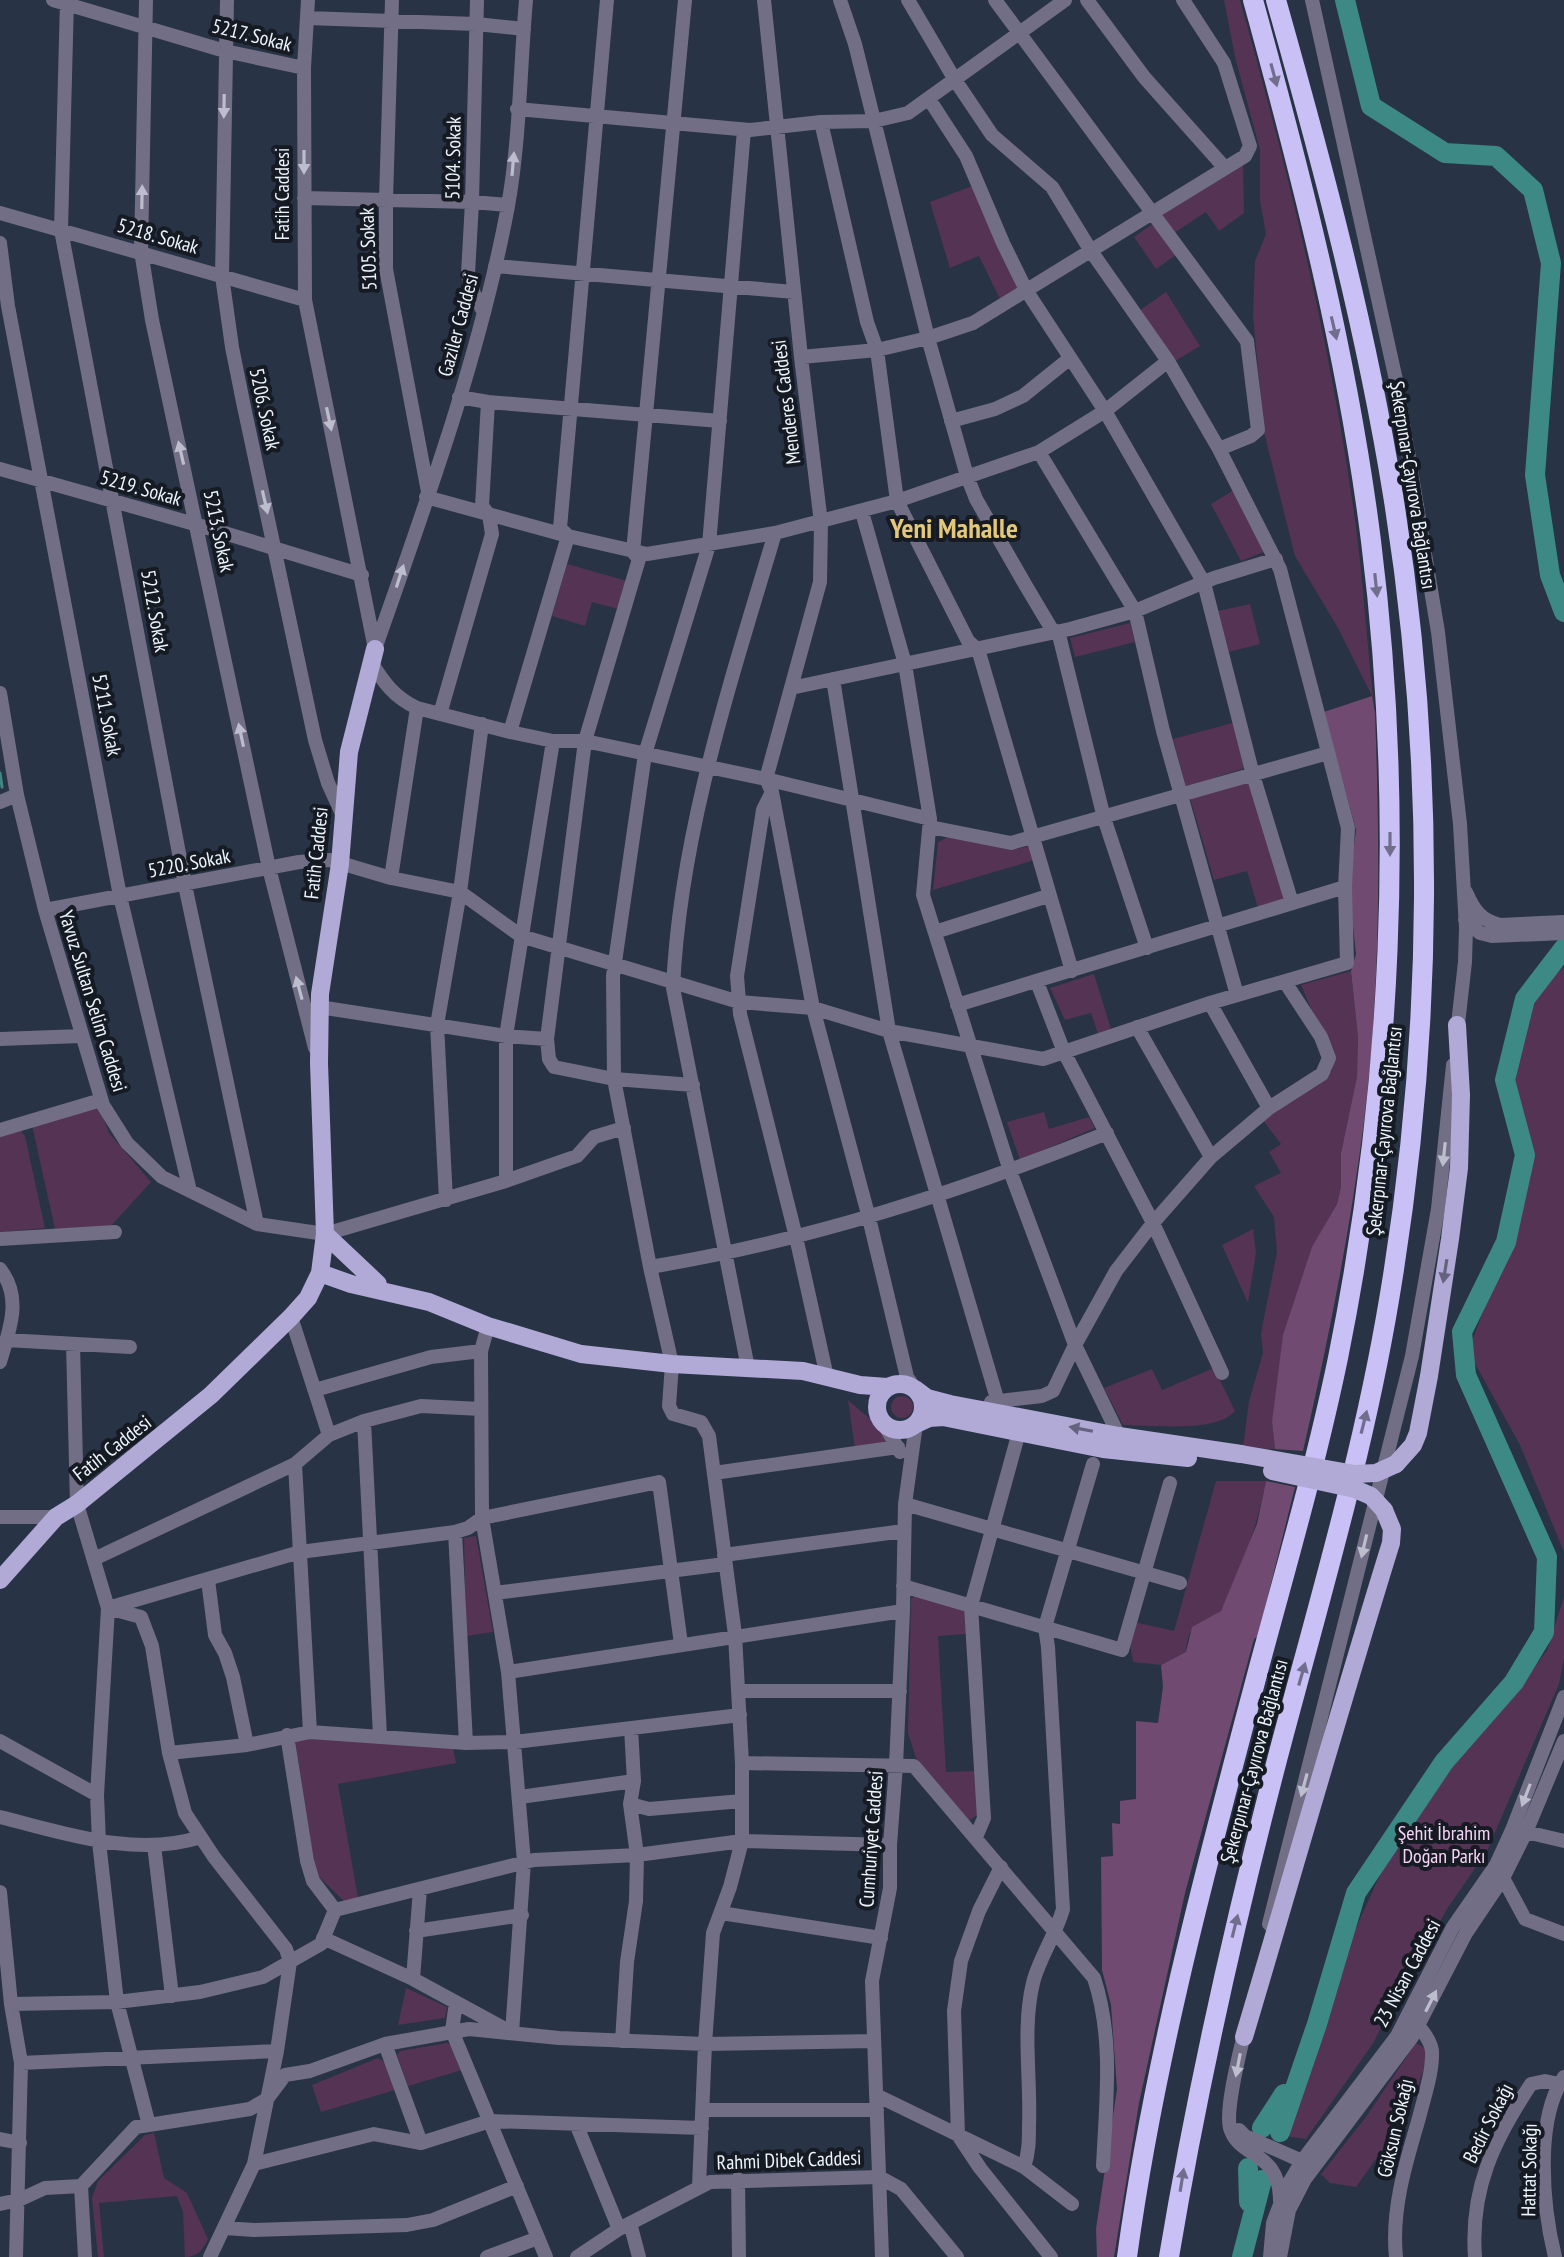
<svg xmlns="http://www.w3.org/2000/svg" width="1564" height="2257" viewBox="0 0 1564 2257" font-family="'PT Sans Narrow',sans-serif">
<rect width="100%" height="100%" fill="#283345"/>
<!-- green -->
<path fill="#543355" d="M1224 0H1240C1288 171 1331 344 1355 520 1364 584 1367 649 1375 713L1372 696 1338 628 1295 556 1264 432 1253 316 1255 261 1266 234 1260 201V150L1235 57Z
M1243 162 1244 213 1219 231 1206 212 1174 233 1162 214Z
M972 186 1018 289 1000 299 979 256 950 268 930 202Z
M1154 223 1176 255 1156 269 1134 237Z
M1166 292 1200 346 1172 363 1136 313Z
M1234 490 1264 552 1241 561 1211 504Z
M567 564 627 581 618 609 592 602 585 626 552 616Z
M1250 604 1260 644 1229 652 1218 611Z
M1130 623 1135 642 1075 657 1070 638Z
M1236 722 1248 767 1186 787 1173 739Z
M1251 781 1285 900 1258 908 1247 871 1214 880 1190 798Z
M950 836 1011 850 1030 846 1035 860 933 890 938 842Z
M1564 967V1552L1520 1445 1468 1351 1507 1249 1525 1177 1527 1128 1513 1080 1524 1024 1546 981Z
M1351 971 1358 1037 1357 1078 1341 1153V1187L1337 1204 1312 1248 1272 1422 1275 1449 1243 1448 1249 1401 1263 1353 1261 1333 1277 1252 1274 1217 1254 1186 1281 1173 1269 1152 1281 1144 1262 1119 1332 1071 1333 1060 1301 985Z
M1094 974 1111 1029 1098 1034 1091 1013 1065 1020 1050 988Z
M99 1106 109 1133 151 1182 110 1227 55 1229 32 1125Z
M1044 1112 1049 1129 1089 1117 1095 1128 1020 1160 1007 1122Z
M21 1131 25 1136 45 1228 0 1232V1137Z
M1253 1229 1256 1253 1248 1303 1222 1245Z
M1214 1368 1235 1411C1217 1433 1151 1425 1123 1425L1104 1388 1152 1369 1162 1390Z
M891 1407a11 11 0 1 1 22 0a11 11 0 1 1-22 0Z
M848 1400 883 1430 888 1443 855 1448Z
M1216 1481H1266C1257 1524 1244 1568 1223 1607 1211 1630 1189 1611 1186 1652L1161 1665 1133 1662 1130 1643 1134 1622 1174 1631Z
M476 1536 493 1632 466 1636 464 1538Z
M916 1595 965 1610 966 1634 938 1636 946 1772 976 1771 979 1814 968 1821 916 1758 908 1733 911 1599Z
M1564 1597V1658L1559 1684 1487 1851 1447 1909 1428 1944 1409 1968 1374 2042 1306 2139 1285 2136 1314 2053 1341 1961 1384 1866 1427 1793 1481 1725 1523 1683 1547 1650Z
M312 1738 453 1748 456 1763 338 1784 358 1898 345 1902 317 1875 313 1857 295 1740Z
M406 1988 447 2007 445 2018 398 2025Z
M447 2043 453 2046 462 2070 408 2086 397 2055 400 2051Z
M1416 2043 1425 2048 1426 2062 1404 2128 1391 2150 1378 2156 1356 2187 1330 2183 1321 2174 1366 2117Z
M378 2058 385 2062 395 2090 321 2112 312 2085Z
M154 2133 164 2178 187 2193 208 2239C203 2250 197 2257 185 2257L183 2212 177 2196 99 2203 104 2257H98L92 2198 98 2181 145 2135Z"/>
<!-- forest -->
<path fill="#704a70" d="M1372 696 1375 713C1380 849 1381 986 1364 1121 1350 1232 1328 1342 1303 1451L1275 1449 1272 1422 1283 1335 1312 1247 1337 1204 1341 1187V1153L1357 1077 1358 1037 1351 971 1356 954 1349 889 1356 830 1324 712Z
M1266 1481 1295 1487 1258 1636 1254 1639 1185 1893 1139 2103 1114 2257H1097L1096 2229 1117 2089 1111 2005 1102 1970 1101 1857 1113 1856 1112 1823 1120 1824V1801L1136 1799V1721L1158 1723 1163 1687 1161 1665 1186 1652 1192 1627 1221 1611 1257 1524Z"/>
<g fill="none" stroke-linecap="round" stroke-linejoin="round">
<!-- stream -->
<path stroke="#3c8986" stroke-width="3" d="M0 773 2 787"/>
<!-- river -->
<path stroke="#3c8986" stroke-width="20" d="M1345 0 1371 106 1445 153 1496 156 1533 190 1551 263 1535 475 1550 575 1564 612
M1262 2128 1284 2094
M1280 2132 1317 2024 1356 1893 1444 1762 1514 1682 1544 1632 1547 1557 1466 1375 1462 1332 1506 1242 1525 1155 1505 1080 1525 999 1564 948
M1248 2168 1249 2202
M1242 2257 1262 2180"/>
<!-- minor -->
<path stroke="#726e85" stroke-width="14" d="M53 0 225 51 304 68
M67 0 61 230 185 885 257 1224
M146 0 141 251 152 320 269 868 315 1048
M227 0 222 276 232 347 243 402 315 740 328 783 343 816
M308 0 304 68 305 300 374 644
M392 0 386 200V269L428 492
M477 0 472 202 468 274 471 288 484 313
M764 0 801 357 821 523 820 582 766 779 772 792 813 1008 869 1218 907 1377 915 1389
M840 0 855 44 928 338 967 476 976 499 1026 586 1051 628 1059 635 1104 818 1147 948
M995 0 1247 341 1258 430 1251 436 1219 449
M1087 0 1144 77 1225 168
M1312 0 1396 380 1438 632 1460 824 1466 928 1465 962 1457 1033
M307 18 476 24 524 29
M929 99 966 156 1003 243 1026 290 1105 411 1204 583 1253 775 1292 903
M517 109 750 130 821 122 874 121 908 113 1065 0
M821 122 867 322 877 350 897 501 968 641 977 649 980 656 1072 971
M304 198 472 202 508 205
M0 213 305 300
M0 243 8 306 120 896 190 1191
M495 266 794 292
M801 357 877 350 928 338 973 323 1245 156 1250 146 1224 63 1183 0
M459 397 488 402 720 421
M951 421 995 409 1023 396 1069 359
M1039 452 1135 611 1163 731 1237 995
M0 469 198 525 362 575
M426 497 568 536 647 554 775 533 897 501 1039 452 1105 411 1168 361
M862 512 905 664 930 819 923 895 1010 1171 1075 1345 1119 1436
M375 649C425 506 480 356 508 206 520 139 520 68 526 0
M371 662C384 683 394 697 417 708L510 732 553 741H585L766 779 930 819
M833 679 889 1031 998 1402
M791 688 1070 629 1135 611 1214 578 1276 559
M0 693 17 795 45 910 103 1105 127 1143 162 1177 257 1224 325 1234 506 1181 577 1156 594 1137 624 1128
M440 714 492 534 489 515 482 506 488 402
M510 732 568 536 560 528 607 0
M772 792 763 810 737 976 740 1014 796 1237 827 1377
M0 802 17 795
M930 827 1011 843 1328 753
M391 878 417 708
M1466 892C1474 910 1480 920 1500 925L1564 922
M45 910 299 862 330 860 391 878 460 892 521 936 739 1002 813 1008 889 1031 1043 1059 1210 1003 1347 963 1345 887 1348 828 1280 569 1219 449 1168 361 1091 251 1052 187 992 135 955 80 908 0
M1465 920 1480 933 1492 936 1564 933
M935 932 1048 896
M1037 982 1064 1052 1153 1223 1222 1373
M1210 1003 1269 1108
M957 1005 1345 887
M319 1007 506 1036 547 1039 549 1059 554 1067 614 1079 693 1085
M1137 1027 1211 1157
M0 1039 81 1036
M547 1039 585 741 639 559 633 552 685 0
M0 1130 101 1100
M506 1181V1036L553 741
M446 1200 437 1025 460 892 482 724
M0 1239 115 1232
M650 1267C808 1241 959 1192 1107 1133
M0 1269C23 1298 9 1331 0 1362
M291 1317 329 1435
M488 1326 481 1351 482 1518 508 1672 524 1862 512 2033
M6 1340 130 1347
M73 1344 77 1504 108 1608 141 1617 152 1646 169 1753 185 1813 214 1857 286 1949 290 1962 277 2051 254 2164 210 2257
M748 1368 673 988C680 833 731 681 775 533
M315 1390 431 1357 481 1351
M991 1402 1042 1396 1053 1391 1075 1345 1116 1271 1153 1223 1211 1157 1269 1108 1322 1074 1329 1058 1321 1037 1285 982
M364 1421 380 1736
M885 1426 900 1452
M295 1464 310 1732
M714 1473 898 1447
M905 1504 1180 1583
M0 1517H56
M455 1532 466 1743
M724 1555 904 1531
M94 1559 295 1464 329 1435 364 1421 421 1406 481 1409
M208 1580 215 1635 225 1653 233 1677 247 1745
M903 1586 1122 1650 1170 1483
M495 1593 725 1564
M508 1672 903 1611
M739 1691H900
M0 1741 97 1795
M169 1753 247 1745 310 1732 466 1743 515 1742 740 1715
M742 1763 914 1766 1094 1978C1114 2038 1106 2103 1103 2166
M520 1797 634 1781
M630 1804 649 1809 742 1801
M0 1817C65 1833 135 1858 201 1837
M1526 1832 1564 1841
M976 1837 984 1818 971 1606 1019 1432
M154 1845 172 1996
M1001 1867 979 1911 961 1961 954 2011 958 2135 980 2168 1051 2257
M1503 1878 1525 1919 1564 1934
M0 1892 11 2004 21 2063 16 2257
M335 1910 534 1860 637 1855 742 1841 890 1845
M721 1913 881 1938
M1269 1924 1412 1356 1438 1209 1453 1065
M416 1931 522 1915
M323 1938 413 1979 505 2029
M413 1979 420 1889
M456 2002 452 2031 546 2257
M11 2004 117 2002 200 1992 263 1977 321 1944 335 1910 313 1881 307 1861 287 1735
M1245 2030C1240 2052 1225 2108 1230 2128 1239 2159 1280 2150 1280 2201
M622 2041 627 1962 636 1901 637 1855 630 1804 634 1781 631 1728
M385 2044 421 2143
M21 2063 277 2051
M876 2095 1024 2167 1072 2204
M704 2110H877
M149 2125 117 2002 99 1842 97 1795 108 1608 300 1552 455 1532 468 1528 482 1518 659 1482 681 1644
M577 2126 619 2229
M1239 2130 1245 2136 1302 2161 1310 2162
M0 2139 20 2143
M254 2164 374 2134 421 2143 490 2121 702 2128
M1024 2167C1029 2153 1029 2140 1029 2125 1031 2079 1022 2028 1033 1983 1038 1961 1056 1934 1063 1909L1048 1647 1045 1627 1093 1464
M738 2179 739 2257
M699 2186 705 2044 713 1933 730 1887 742 1841V1763L735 1635 709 1436 701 1422 673 1414 669 1406 672 1364 650 1267 614 1079 613 976 645 754 709 545 744 130
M0 2204 19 2200 45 2188 81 2186
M630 2223 639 2257
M225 2228 254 2230 407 2225 433 2220 517 2186
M85 2257 81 2186 136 2127 250 2109 267 2099 285 2075 310 2071 385 2044 469 2029 559 2038 705 2044 874 2041
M487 2257 538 2238
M577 2257 619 2229 710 2182 879 2177 901 2189 957 2257
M882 2257 872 1981 890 1888V1845L896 1765 903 1611 905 1504 916 1424
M1270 2257 1273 2223 1287 2186 1302 2161 1397 2036 1453 1927 1496 1865 1512 1830 1564 1697
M1280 2257 1289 2210 1305 2179 1412 2037 1466 1933 1503 1878 1526 1832 1564 1741
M1396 2257C1391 2210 1406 2162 1419 2118 1424 2097 1433 2072 1432 2051 1431 2041 1420 2026 1412 2020
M1475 2257C1470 2188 1494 2140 1531 2084L1545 2081 1559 2084
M1555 2257C1543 2208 1534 2121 1564 2077"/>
<!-- major -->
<path stroke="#b1a9d6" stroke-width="18" d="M325 1234 378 1284
M320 1273 351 1284 429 1302 488 1326 581 1354 672 1364 803 1371 860 1385 887 1387
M877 1407a23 23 0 1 1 46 0a23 23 0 1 1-46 0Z
M915 1389 927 1398 950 1404 1119 1436 1241 1454
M916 1424 929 1418 943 1417 1103 1449 1188 1458
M1396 1464 1413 1445 1418 1433 1429 1376 1450 1239 1459 1168 1461 1095 1457 1025
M0 1580 56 1517 77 1504 211 1395 291 1317 308 1298 320 1273 325 1234 319 1063 320 994 340 864 349 752 375 649
M1244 2037C1293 1873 1340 1707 1391 1543L1392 1529 1384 1510"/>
<!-- highway -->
<path stroke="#c9c0f6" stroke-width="20" d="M1127 2257C1154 2059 1207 1864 1258 1671 1286 1567 1316 1464 1338 1358 1392 1090 1405 812 1371 541 1348 358 1302 178 1253 0
M1169 2257C1197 2089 1234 1925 1277 1760 1317 1608 1363 1456 1389 1300 1434 1034 1436 761 1393 495 1366 327 1322 163 1276 0"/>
<!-- major-bridge -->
<path stroke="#b1a9d6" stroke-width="18" d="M1241 1454 1355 1474 1376 1473 1396 1464
M1272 1471 1355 1489 1371 1496 1384 1510"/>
</g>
<!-- one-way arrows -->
<defs><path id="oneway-solid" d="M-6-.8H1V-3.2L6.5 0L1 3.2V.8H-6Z" transform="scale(2)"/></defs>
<g fill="#706e8c">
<use href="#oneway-solid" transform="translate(1274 75) rotate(75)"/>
<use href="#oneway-solid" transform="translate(1334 328) rotate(77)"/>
<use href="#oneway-solid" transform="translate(1376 585) rotate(84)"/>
<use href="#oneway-solid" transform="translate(1390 844) rotate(90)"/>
<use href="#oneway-solid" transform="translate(1364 1422) rotate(-76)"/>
<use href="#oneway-solid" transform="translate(1302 1674) rotate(-74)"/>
<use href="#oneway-solid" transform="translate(1235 1926) rotate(-76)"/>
<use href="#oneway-solid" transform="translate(1182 2180) rotate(-81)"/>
</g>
<g fill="#bcbecd">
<use href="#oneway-solid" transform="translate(224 106) rotate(91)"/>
<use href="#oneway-solid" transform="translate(304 162) rotate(90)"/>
<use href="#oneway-solid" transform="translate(513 164) rotate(-85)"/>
<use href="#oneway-solid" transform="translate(142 197) rotate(-89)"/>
<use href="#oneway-solid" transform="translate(329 419) rotate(78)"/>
<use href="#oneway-solid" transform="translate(181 453) rotate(-103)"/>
<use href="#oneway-solid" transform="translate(265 502) rotate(77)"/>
<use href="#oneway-solid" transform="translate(400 576) rotate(-72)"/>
<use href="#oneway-solid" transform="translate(241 735) rotate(-102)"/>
<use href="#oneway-solid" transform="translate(299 988) rotate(-105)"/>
<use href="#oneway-solid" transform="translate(1444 1154) rotate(96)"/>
<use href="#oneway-solid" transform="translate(1364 1546) rotate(103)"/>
<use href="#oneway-solid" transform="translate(1304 1785) rotate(105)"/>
<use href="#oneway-solid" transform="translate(1526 1795) rotate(111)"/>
<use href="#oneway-solid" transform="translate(1431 2001) rotate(-63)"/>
<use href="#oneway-solid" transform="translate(1238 2065) rotate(101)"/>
</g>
<g fill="#64627c">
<use href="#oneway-solid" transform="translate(1445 1271) rotate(99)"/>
<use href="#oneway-solid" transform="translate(1081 1429) rotate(-169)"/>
</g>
<g text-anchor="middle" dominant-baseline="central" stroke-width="8" stroke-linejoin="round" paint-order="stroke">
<!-- street labels -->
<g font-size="20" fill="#eef4fd" stroke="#161b23">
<text transform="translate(252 35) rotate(14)">5217. Sokak</text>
<text transform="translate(453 158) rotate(-89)">5104. Sokak</text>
<text transform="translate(282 194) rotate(-90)">Fatih Caddesi</text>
<text transform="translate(158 236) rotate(16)">5218. Sokak</text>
<text transform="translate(368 249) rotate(-92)">5105. Sokak</text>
<text transform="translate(458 325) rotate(-75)">Gaziler Caddesi</text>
<text transform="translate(786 402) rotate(-97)">Menderes Caddesi</text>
<text transform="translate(265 409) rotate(78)">5206. Sokak</text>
<text transform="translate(1413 485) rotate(81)">Şekerpınar-Çayırova Bağlantısı</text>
<text transform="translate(141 488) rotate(16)">5219. Sokak</text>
<text transform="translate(219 531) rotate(78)">5213. Sokak</text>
<text transform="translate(155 611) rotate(80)">5212. Sokak</text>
<text transform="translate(107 715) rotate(79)">5211. Sokak</text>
<text transform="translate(316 853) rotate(-84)">Fatih Caddesi</text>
<text transform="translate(189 863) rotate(-11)">5220. Sokak</text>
<text transform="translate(93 1001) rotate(73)">Yavuz Sultan Selim Caddesi</text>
<text transform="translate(1384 1131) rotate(-84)">Şekerpınar-Çayırova Bağlantısı</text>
<text transform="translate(112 1448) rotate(-38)">Fatih Caddesi</text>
<text transform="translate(1254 1761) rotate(-75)">Şekerpınar-Çayırova Bağlantısı</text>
<text transform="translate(871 1839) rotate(-86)">Cumhuriyet Caddesi</text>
<text transform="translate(1407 1973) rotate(-62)">23 Nisan Caddesi</text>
<text transform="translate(1488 2123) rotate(-63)">Bedir Sokağı</text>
<text transform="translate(1395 2128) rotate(-77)">Göksun Sokağı</text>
<text transform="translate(789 2160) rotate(-2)">Rahmi Dibek Caddesi</text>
<text transform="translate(1529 2170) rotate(-89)">Hattat Sokağı</text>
</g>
<!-- park labels -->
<g font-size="20" fill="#f8d3f8" stroke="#161b23">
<text x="1444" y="1833">Şehit İbrahim<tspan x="1444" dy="23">Doğan Parkı</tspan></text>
</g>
<!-- district labels -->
<g font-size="28" font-weight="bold" fill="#e3c77b" stroke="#161b23">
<text x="954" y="527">Yeni Mahalle</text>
</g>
</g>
</svg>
